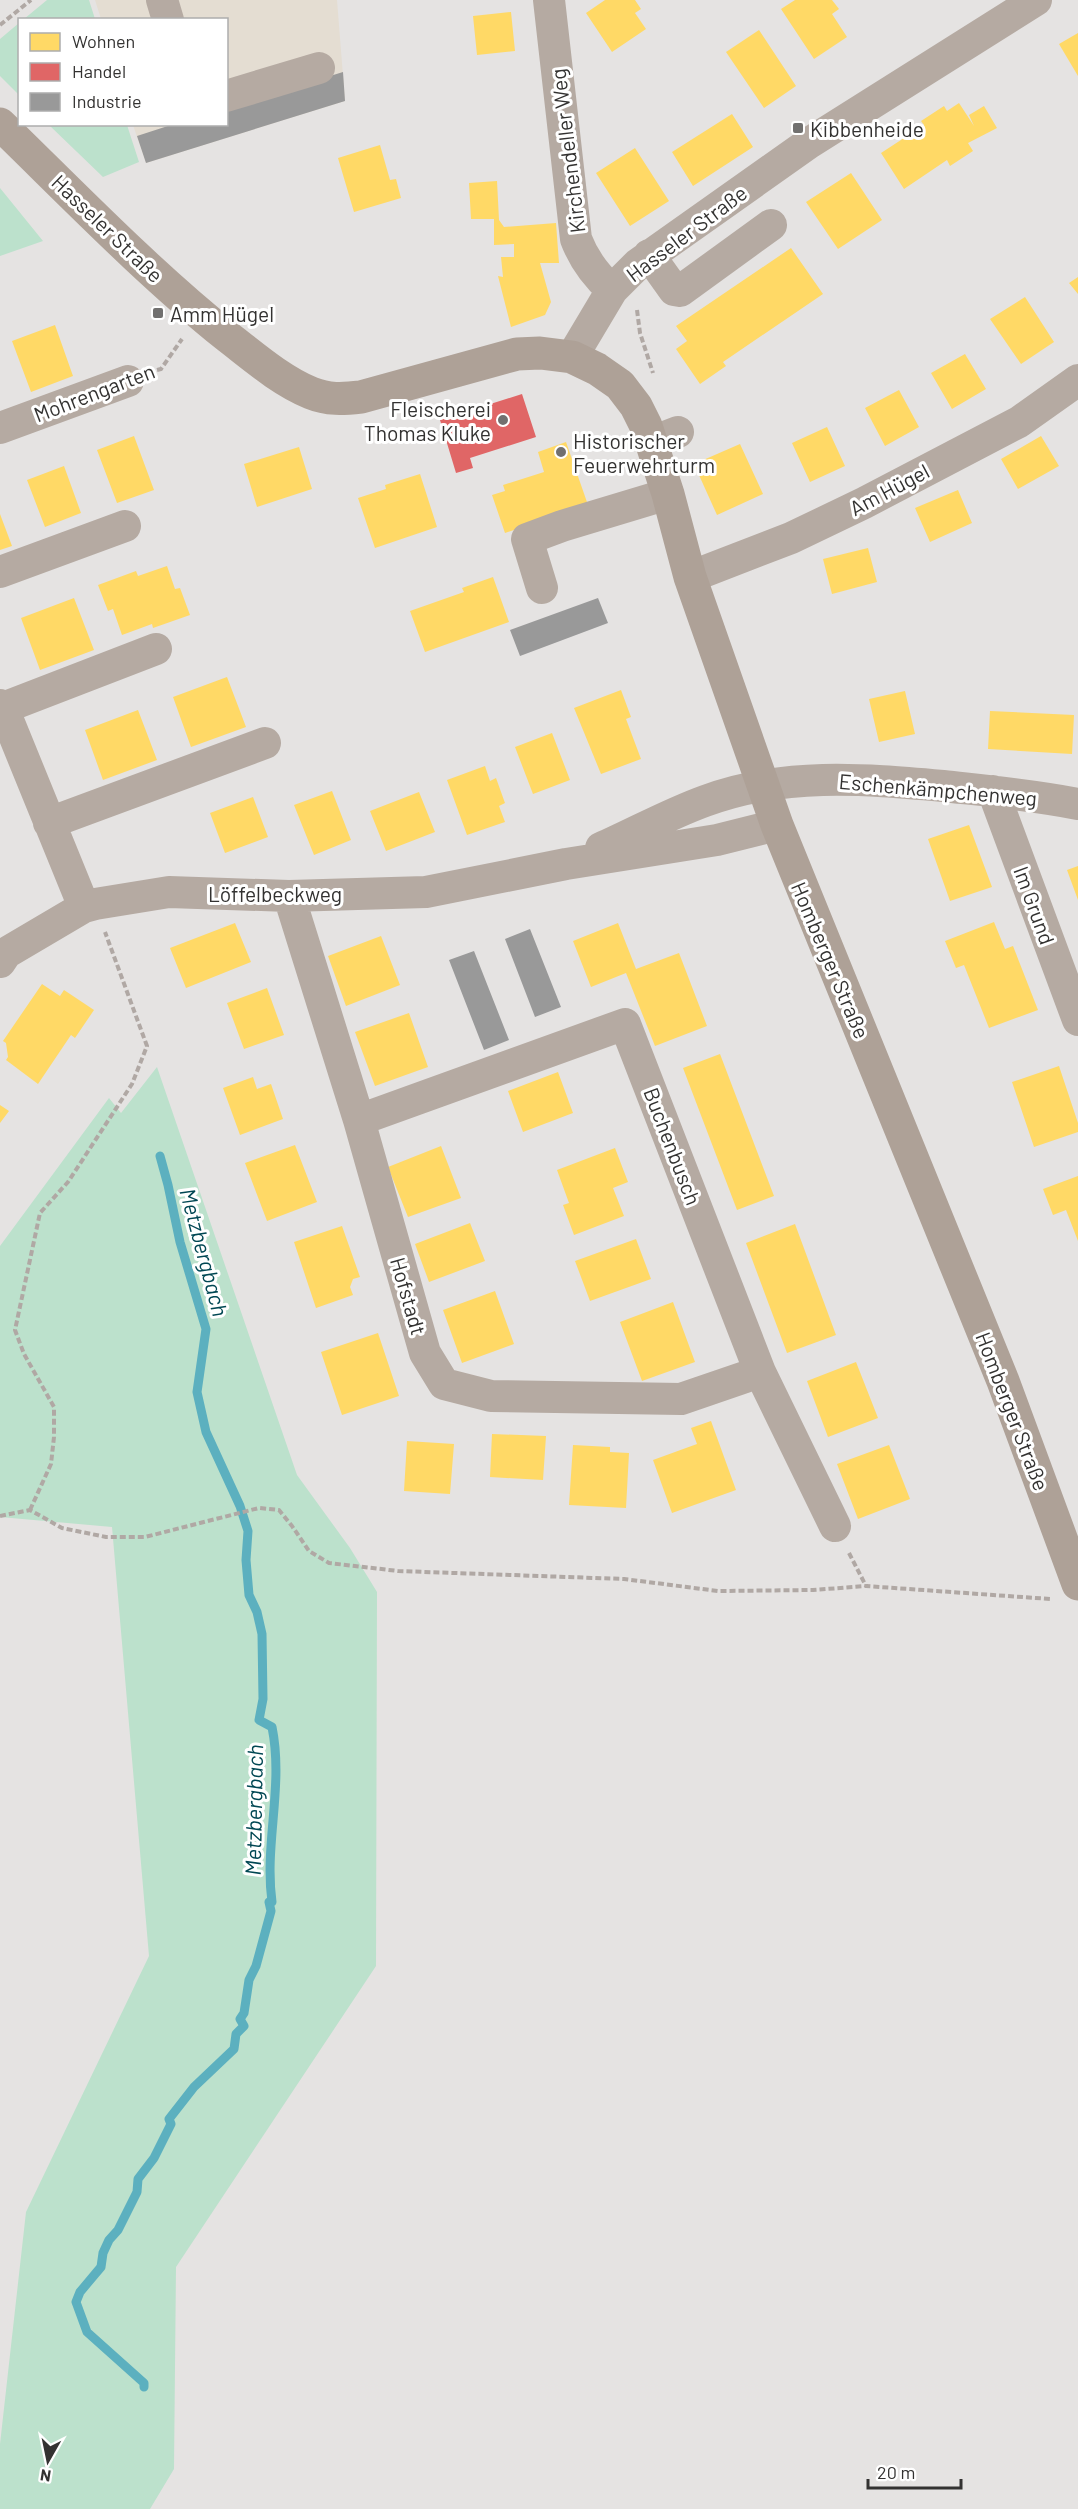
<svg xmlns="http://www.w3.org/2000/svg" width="1078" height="2509" viewBox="0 0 1078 2509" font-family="Barlow,sans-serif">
<rect width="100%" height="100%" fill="#e5e3e2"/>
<!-- industrial -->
<path fill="#e4ddd2" d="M95 0H337L345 101 146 163 133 125 226 124V20L101 19Z"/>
<!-- green -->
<path fill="#bce1cc" d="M47 0H89L95 19H24Z
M19 23V95L0 76V39Z
M49 125H127L139 162 103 177Z
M0 188 43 241 0 256Z
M157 1067 297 1475 350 1548 377 1592 376 1966 176 2267 174 2469 150 2509H0V2444L26 2212 149 1956 112 1527 0 1517V1246L109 1098 121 1113Z"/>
<!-- homes -->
<path fill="#ffd966" d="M605 0H635L641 9 635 13 646 29 612 52 586 13Z
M795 0H832L839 9 832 14 847 37 814 59 781 9Z
M511 12 515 51 477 55 473 16Z
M759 30 796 86 764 108 726 52Z
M1078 33V76L1059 44Z
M959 103 974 126 969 115 984 106 997 128 968 143 973 151 950 166 947 160 904 189 881 153 924 125 921 121 944 106 947 111Z
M732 114 753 147 693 186 672 152Z
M380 145 390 180 396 179 401 198 354 212 338 158Z
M635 148 669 201 630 226 596 173Z
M851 173 882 220 838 249 806 202Z
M497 181 499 220 504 227 556 223 559 263H540L551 302 545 315 511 327 498 276 503 277 501 257H514V244L494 245V219H471L469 183Z
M791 248 823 294 723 362 726 366 700 384 676 349 687 341 676 326Z
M1078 277V294L1069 283Z
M1025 297 1054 342 1021 364 990 319Z
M55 325 73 376 31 392 12 341Z
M965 354 986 389 952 409 931 373Z
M899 390 919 427 885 446 865 408Z
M827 427 845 466 810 482 792 443Z
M134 436 154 490 117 503 97 450Z
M1041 436 1059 466 1018 489 1001 459Z
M566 442 588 505 505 533 492 495 505 491 503 485 544 472 538 452Z
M740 444 763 494 717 515 694 464Z
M299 447 312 489 257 507 244 464Z
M64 466 81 513 45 527 27 480Z
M420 474 437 527 375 548 358 498 386 489 385 485Z
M958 490 972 523 930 542 915 508Z
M0 514 12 546 0 550Z
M868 548 877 582 832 594 823 559Z
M167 566 175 589 180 588 190 615 153 628 152 624 122 635 113 609 108 611 98 585 136 571 138 576Z
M493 577 509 622 425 652 410 611 464 592 462 588Z
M74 598 94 650 40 670 21 618Z
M227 677 246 727 191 747 173 697Z
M621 690 631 717 626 719 641 759 601 774 574 708Z
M905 691 915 734 879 742 869 699Z
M138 710 157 760 103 780 85 730Z
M990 711 1074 715 1072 754 988 749Z
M552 733 570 780 533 794 515 747Z
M485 766 490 781 496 778 505 803 499 806 505 822 467 835 447 780Z
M332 791 351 840 314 855 294 805Z
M419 792 435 832 386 851 370 811Z
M253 797 268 837 225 853 210 813Z
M969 825 992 887 950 901 928 839Z
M1078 866V900L1067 870Z
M994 922 1005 949 1013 946 1038 1010 989 1028 964 965 956 968 945 941Z
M235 923 251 962 186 988 170 948Z
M618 923 636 969 679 953 707 1026 655 1046 626 973 591 987 573 941Z
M381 936 400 985 346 1006 328 956Z
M42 984 60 996 64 990 94 1010 75 1038 71 1035 38 1084 6 1060 8 1057 6 1043 3 1041Z
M267 988 284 1035 244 1049 227 1003Z
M409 1013 428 1067 375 1086 355 1032Z
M720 1054 774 1196 737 1210 683 1068Z
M1059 1066 1078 1123V1132L1034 1147 1012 1082Z
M558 1072 573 1113 523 1132 508 1091Z
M253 1077 257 1089 271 1084 283 1119 240 1135 223 1088Z
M0 1105 9 1111 0 1123Z
M295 1145 317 1202 267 1221 245 1163Z
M441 1146 461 1198 408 1217 388 1167Z
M615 1148 628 1182 613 1188 624 1216 574 1235 563 1205 569 1203 557 1170Z
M1078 1176V1241L1066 1210 1053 1215 1043 1189Z
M470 1223 485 1261 429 1282 415 1244Z
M795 1224 836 1335 787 1353 746 1243Z
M342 1226 360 1277 353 1279 350 1287 353 1295 316 1308 294 1242Z
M636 1239 651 1279 590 1301 575 1261Z
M495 1291 514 1344 462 1363 443 1310Z
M673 1302 695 1362 642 1381 620 1322Z
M378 1333 399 1396 342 1415 321 1352Z
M856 1362 878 1418 828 1437 807 1381Z
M711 1421 736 1490 672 1513 653 1460 697 1444 691 1428Z
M492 1434 546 1436 543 1480 490 1477Z
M407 1441 454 1444 450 1494 404 1491Z
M573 1445 610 1447V1452L629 1453 626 1508 569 1505Z
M889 1445 910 1499 858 1519 837 1464Z"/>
<!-- shops -->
<path fill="#e06666" d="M522 394 536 437 470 458 473 468 456 473 440 420Z"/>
<!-- industry -->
<path fill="#999" d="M343 72 345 101 146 163 137 136 174 124H226V108Z
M598 598 608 623 520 656 510 630Z
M530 929 561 1007 535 1017 505 939Z
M474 951 509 1040 484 1050 449 960Z"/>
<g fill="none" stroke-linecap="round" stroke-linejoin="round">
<!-- stream -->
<path stroke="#5cb0bf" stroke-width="9" d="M144 2387V2383L87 2332 76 2302 80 2292 101 2267 103 2253 109 2240 118 2230 137 2192 138 2179 154 2158 171 2124 169 2119 194 2087 234 2049 236 2034 244 2026 240 2019 244 2013 249 1980 256 1966 271 1911 269 1902H272C264 1844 284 1786 272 1727L259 1720 263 1699 262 1634 257 1612 249 1595 246 1560 248 1531 240 1506 206 1432 197 1392 206 1329 180 1242 168 1185 160 1156"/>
<!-- path -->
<path stroke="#b0a8a4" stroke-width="4" stroke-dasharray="6 3" stroke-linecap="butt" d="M0 25 31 0
M637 310 640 333 653 373
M157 370 161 369 182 339
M30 1510 51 1464 54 1437V1407L24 1354 15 1330 40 1213 68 1182 132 1084 147 1046 105 932
M0 1516 30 1510 62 1528 106 1537H145L259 1508 279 1510 292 1526 309 1551 329 1563 398 1571 624 1579 718 1591 813 1590 866 1586 1050 1599
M849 1553 866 1586"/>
<!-- minor -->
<path stroke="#b5aaa2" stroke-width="32" d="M162 0 168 20
M549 0 576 239C584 260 595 275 612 290
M226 96 319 68
M649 255 674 290 680 291 771 225
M572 357 612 290 638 264 809 143 1036 0
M0 428 128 381
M652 442 678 432
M0 572 125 526
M690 577 791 538 864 503 1019 422 1078 380
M542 588 527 539 562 526 668 494
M0 705 3 708 84 907
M3 708 156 649
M993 791 1078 1020
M49 823 265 743
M601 848C635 833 669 814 705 801 782 772 863 779 943 786 988 791 1033 795 1078 804
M289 896 359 1120 425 1353 444 1384 491 1396 681 1399 760 1372
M0 962 6 953 84 907 95 904 169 892 289 896 426 892 566 864 717 840 777 825
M359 1120 625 1024 760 1372 835 1526"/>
<!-- major -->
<path stroke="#aea197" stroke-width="33" d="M0 124C74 196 147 272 228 337 254 357 280 380 311 393 328 400 343 399 361 397L517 354 540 353 572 357 597 369 620 385 636 406 646 426 668 494 690 577 777 825 1003 1381 1078 1584"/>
</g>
<!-- markers -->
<g fill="#71706f" stroke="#fff" stroke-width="2">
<rect x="792" y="122" width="12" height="12" rx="3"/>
<rect x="152" y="307" width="12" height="12" rx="3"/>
<circle cx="503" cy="420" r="6"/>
<circle cx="561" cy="452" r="6"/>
</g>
<g text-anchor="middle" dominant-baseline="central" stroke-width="6" stroke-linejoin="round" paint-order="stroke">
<!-- poi labels -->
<g font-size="21" fill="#333231" stroke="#fff" text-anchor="start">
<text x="810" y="128">Kibbenheide</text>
<text x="170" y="313">Amm Hügel</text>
<text x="491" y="408" text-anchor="end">Fleischerei<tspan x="491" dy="24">Thomas Kluke</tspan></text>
<text x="573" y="440">Historischer<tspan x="573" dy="24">Feuerwehrturm</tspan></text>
</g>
<!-- street labels -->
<g font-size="21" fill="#333231" stroke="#fff">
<text transform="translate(567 151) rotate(-97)">Kirchendeller Weg</text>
<text transform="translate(108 228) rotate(44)">Hasseler Straße</text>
<text transform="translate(686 233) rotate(-37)">Hasseler Straße</text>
<text transform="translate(94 392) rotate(-21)">Mohrengarten</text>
<text transform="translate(889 489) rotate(-28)">Am Hügel</text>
<text transform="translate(938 789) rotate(5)">Eschenkämpchenweg</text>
<text x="275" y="893">Löffelbeckweg</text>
<text transform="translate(1035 905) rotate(70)">Im Grund</text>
<text transform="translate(831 960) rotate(67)">Homberger Straße</text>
<text transform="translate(673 1146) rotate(69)">Buchenbusch</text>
<text transform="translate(409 1296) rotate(74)">Hofstadt</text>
<text transform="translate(1013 1411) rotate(69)">Homberger Straße</text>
</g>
<!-- water labels -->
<g font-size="22" font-style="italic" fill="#004753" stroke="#fff">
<text transform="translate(205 1252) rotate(75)">Metzbergbach</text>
<text transform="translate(253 1810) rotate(-89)">Metzbergbach</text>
</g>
</g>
<!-- legend -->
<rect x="18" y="18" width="210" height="108" fill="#ffffff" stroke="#adadad" stroke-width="1.5"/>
<rect x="30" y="33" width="30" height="18" fill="#ffd966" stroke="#adadad" stroke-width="1.5"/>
<text x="72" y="48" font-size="18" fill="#333231">Wohnen</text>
<rect x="30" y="63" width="30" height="18" fill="#e06666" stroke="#adadad" stroke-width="1.5"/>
<text x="72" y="78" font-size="18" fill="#333231">Handel</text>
<rect x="30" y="93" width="30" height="18" fill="#999999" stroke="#adadad" stroke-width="1.5"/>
<text x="72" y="108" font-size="18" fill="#333231">Industrie</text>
<!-- north arrow -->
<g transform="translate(48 2461) rotate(189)" stroke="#ffffff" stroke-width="4.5" paint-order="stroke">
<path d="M0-4.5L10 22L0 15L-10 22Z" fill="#333231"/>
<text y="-9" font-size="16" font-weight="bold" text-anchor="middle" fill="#333231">N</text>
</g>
<!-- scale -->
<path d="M868 2479v9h93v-9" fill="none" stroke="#333231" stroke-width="3"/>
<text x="877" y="2479" font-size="18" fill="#333231" stroke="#ffffff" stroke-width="4.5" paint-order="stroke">20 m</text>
</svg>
